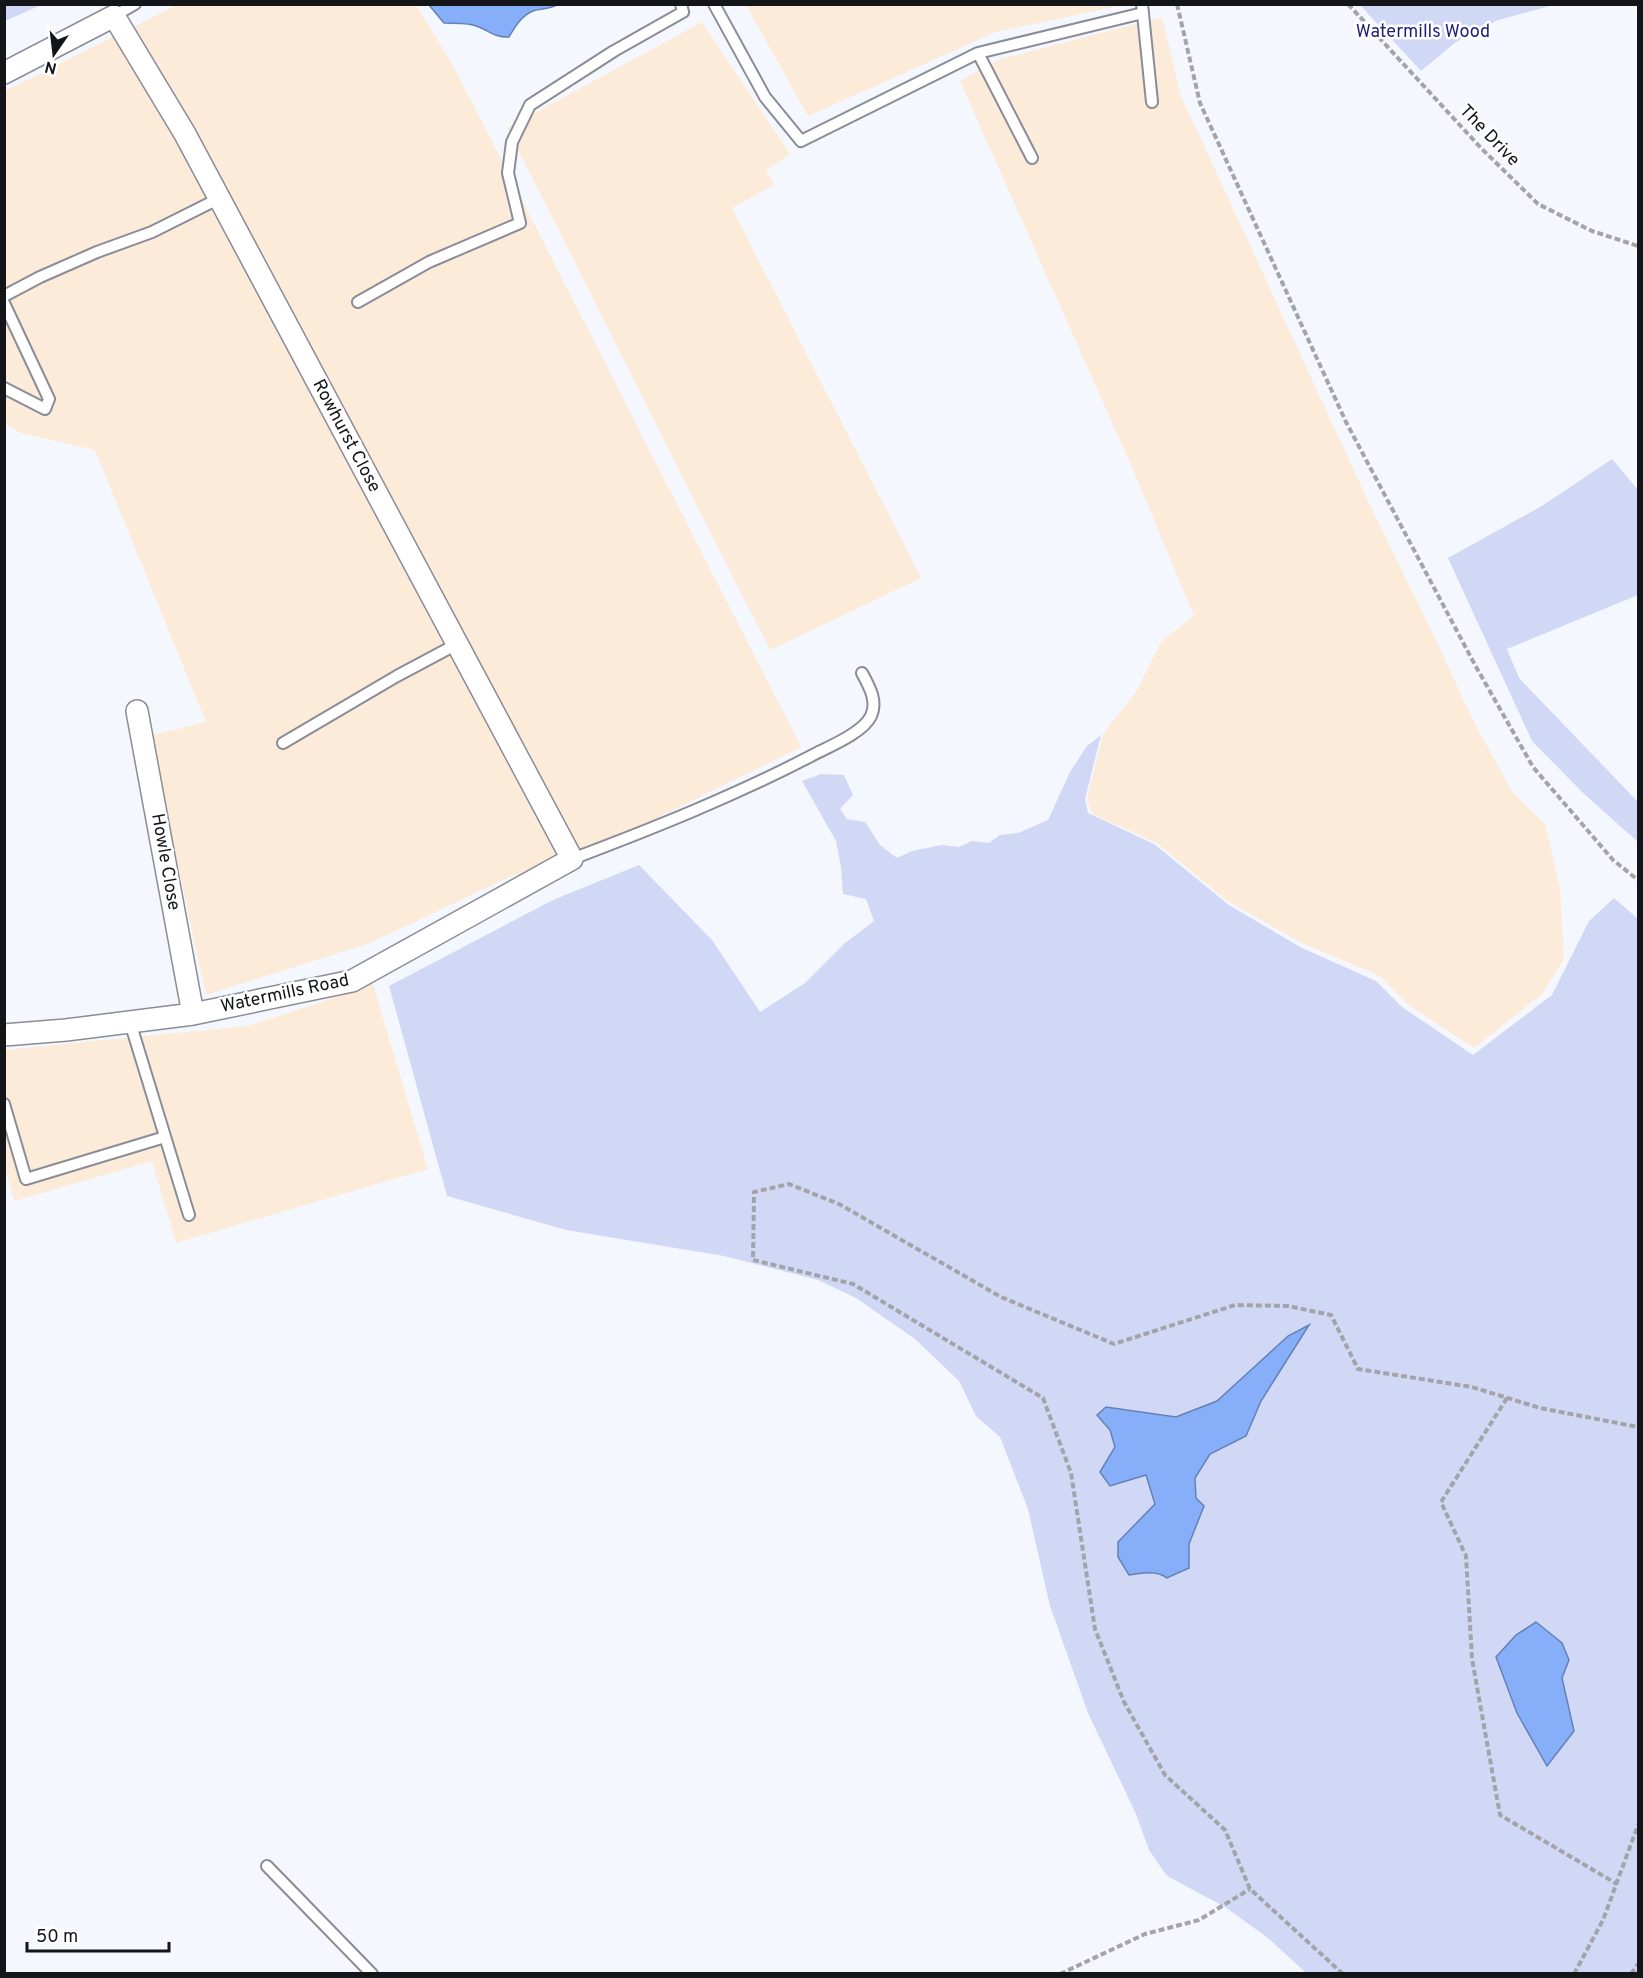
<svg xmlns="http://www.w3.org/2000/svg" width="1643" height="1978" viewBox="0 0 1643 1978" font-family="Overpass,sans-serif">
<rect width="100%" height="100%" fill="#f5f7fe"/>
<!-- industrial -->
<path fill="#fbebd8" d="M177 5H416L454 67 801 747 641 826 503 880 370 943 206 995 150 736 206 722 95 450 21 433 5 424V91Z
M746 5H1124L996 32 808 116Z
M1162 17 1181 96 1375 516 1429 625 1471 716 1512 792 1545 824 1560 888 1564 959 1542 994 1474 1048 1407 1004 1380 976 1302 943 1226 900 1157 843 1092 814 1087 799 1103 734 1136 692 1161 642 1194 616 1135 474 960 81 998 60Z
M702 22 790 154 766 170 774 185 732 208 921 578 770 650 507 128Z
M372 981 428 1169 176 1243 152 1161 15 1201 5 1169 4 1050 247 1026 316 1004Z"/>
<!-- green -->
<path fill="#d1d8f6" d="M5 4H41V5L5 21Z
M1360 5H1554L1498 20 1456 42 1421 71Z
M1612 459 1638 490V595L1507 649 1519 678 1638 802V842L1583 793 1532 741 1448 558 1542 506Z
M1101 735 1085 799 1088 813 1154 844 1229 905 1300 947 1376 981 1402 1007 1473 1055 1552 995 1589 921 1614 898 1638 919V1973H1306L1268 1938 1225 1907 1167 1876 1149 1850 1136 1814 1088 1713 1050 1606 1028 1509 1000 1437 976 1416 959 1381 915 1339 856 1298 818 1280 724 1256 566 1230 447 1196 389 986 553 900 639 865 712 940 760 1012 805 983 844 944 874 921 866 899 843 894 841 867 836 841 802 781 821 774 844 775 853 795 840 809 847 819 865 822 880 845 897 858 912 851 941 845 959 847 972 841 989 843 1000 835 1018 833 1048 820 1070 772 1087 746Z"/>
<!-- water -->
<path fill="#87aff9" stroke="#6481b6" stroke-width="1.5" d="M429 5H557C547 10 542 8 533 11 521 16 515 27 509 37 493 38 488 29 473 25 464 23 453 23 444 23Z
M1309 1325 1261 1401 1246 1436 1210 1454 1195 1478 1196 1498 1204 1506 1189 1544V1568L1167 1578C1157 1570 1141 1573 1129 1575L1118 1557V1542L1155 1504 1146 1475 1110 1486 1100 1472 1115 1447 1110 1430 1097 1415 1106 1407 1176 1417 1217 1401 1288 1336Z
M1536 1622 1562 1643 1569 1660 1562 1678 1574 1731 1547 1766 1517 1713 1496 1657 1516 1635Z"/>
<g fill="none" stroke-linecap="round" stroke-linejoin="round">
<defs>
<path id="service" d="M714 4 765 97 801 141 978 53 1032 158
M1142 4 1152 102
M114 16 135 4
M978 53 1143 13
M4 296 40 277 97 252 152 232 220 198
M358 302 429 262 520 223 508 173 512 142 530 105 614 51 683 12 681 4
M4 303 49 399 45 409 4 388
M283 743 397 676 457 644
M572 859C654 828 734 796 811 756 828 747 863 733 871 716 878 701 869 686 862 673
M130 1022 189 1215
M4 1104 26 1179 165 1137
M267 1866 372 1974"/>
<path id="minor" d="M4 73 114 16 185 134 572 859 352 981 193 1014 66 1030 4 1035
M137 711 193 1014"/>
</defs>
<!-- service casing -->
<use href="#service" stroke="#8a8c97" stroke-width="14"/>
<!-- minor casing -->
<use href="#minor" stroke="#8a8c97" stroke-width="24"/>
<!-- path -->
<path stroke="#a3a4aa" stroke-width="4" stroke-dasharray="6 3" stroke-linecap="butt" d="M1177 4 1200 103 1346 422 1475 665 1533 767 1613 860 1638 880
M1348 4 1481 148 1538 204 1592 231 1638 246
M1507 1398 1441 1502 1466 1556 1472 1659 1500 1815 1617 1884
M1060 1974 1145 1934 1199 1920 1250 1889
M1343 1974 1250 1889 1225 1830 1165 1775 1124 1702 1095 1629 1071 1473 1043 1398 853 1284 753 1260 754 1192 789 1184 839 1204 1001 1297 1114 1344 1235 1305 1288 1306 1331 1315 1358 1369 1472 1387 1540 1408 1638 1427
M1574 1974 1603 1920 1638 1825
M1631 1974 1638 1964"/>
<!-- service -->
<use href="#service" stroke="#fff" stroke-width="10"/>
<!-- minor -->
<use href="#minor" stroke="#fff" stroke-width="21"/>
</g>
<g text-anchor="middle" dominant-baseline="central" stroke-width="5" stroke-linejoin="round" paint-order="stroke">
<!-- park labels -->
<g font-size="18" fill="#211e78" stroke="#fff">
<text x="1423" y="32">Watermills Wood</text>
</g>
<!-- street labels -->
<g font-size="18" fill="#141519" stroke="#fff">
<text transform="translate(1489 136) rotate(46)">The Drive</text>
<text transform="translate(346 436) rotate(62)">Rowhurst Close</text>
<text transform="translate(165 862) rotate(80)">Howle Close</text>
<text transform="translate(285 994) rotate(-12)">Watermills Road</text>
</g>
</g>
<!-- border -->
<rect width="1643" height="1978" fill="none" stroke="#141519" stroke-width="12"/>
<!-- north arrow -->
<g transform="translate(54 54) rotate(194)" stroke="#ffffff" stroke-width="4.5" paint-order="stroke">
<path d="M0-4.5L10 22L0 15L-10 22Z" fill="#141519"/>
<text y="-9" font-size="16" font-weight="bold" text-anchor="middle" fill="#141519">N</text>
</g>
<!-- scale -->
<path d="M27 1942v9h142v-9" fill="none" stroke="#141519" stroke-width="3"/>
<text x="36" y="1942" font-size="18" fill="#141519" stroke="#ffffff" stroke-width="4.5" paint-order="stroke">50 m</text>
</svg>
